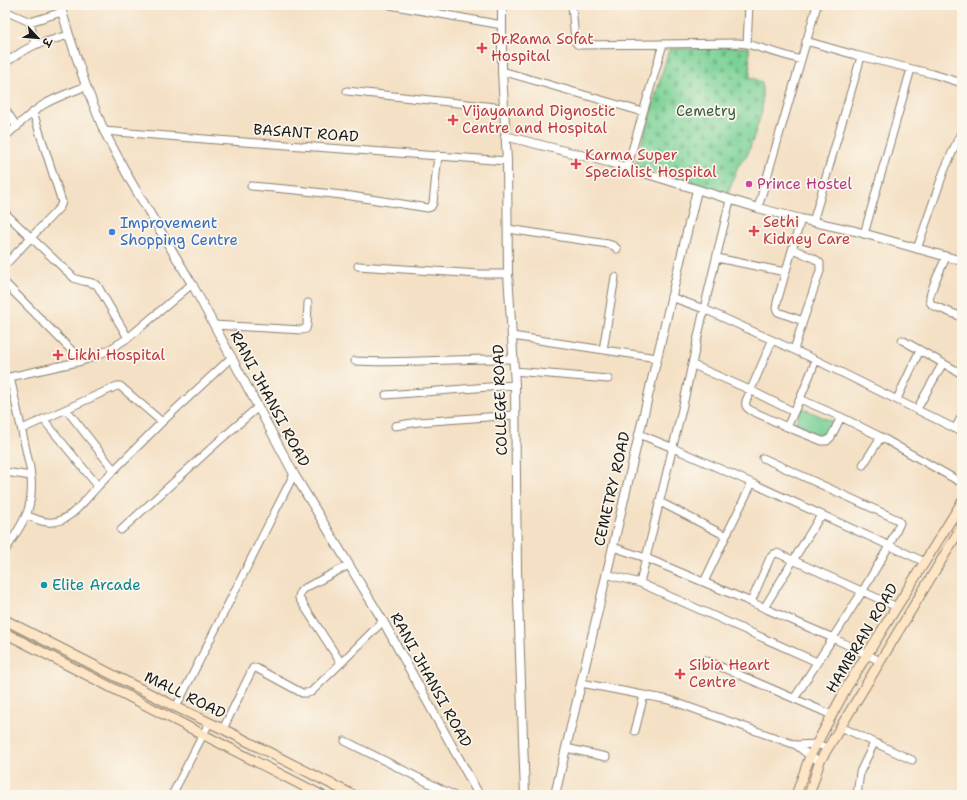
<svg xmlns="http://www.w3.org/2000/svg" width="967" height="800" viewBox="0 0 967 800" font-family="'Shantell Sans','Playpen Sans Deva',sans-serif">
<defs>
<pattern id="cemetery-stones" width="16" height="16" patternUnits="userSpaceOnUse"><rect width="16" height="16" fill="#7ad196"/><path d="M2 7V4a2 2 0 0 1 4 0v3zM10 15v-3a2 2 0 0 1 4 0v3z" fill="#69b381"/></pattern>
</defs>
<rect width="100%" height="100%" fill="#fbf7ec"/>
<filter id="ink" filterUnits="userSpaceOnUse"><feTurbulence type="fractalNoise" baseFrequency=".025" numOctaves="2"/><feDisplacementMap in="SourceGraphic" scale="8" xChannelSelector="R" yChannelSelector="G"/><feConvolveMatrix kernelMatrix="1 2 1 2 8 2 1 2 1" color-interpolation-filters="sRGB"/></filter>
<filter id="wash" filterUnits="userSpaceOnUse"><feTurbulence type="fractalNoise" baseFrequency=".012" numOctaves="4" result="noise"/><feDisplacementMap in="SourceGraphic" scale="16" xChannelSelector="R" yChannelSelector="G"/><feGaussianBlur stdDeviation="0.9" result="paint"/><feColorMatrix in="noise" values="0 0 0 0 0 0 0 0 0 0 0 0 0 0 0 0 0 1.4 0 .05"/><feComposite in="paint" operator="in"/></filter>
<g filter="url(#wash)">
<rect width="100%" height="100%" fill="#f4e0c4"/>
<!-- green -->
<path fill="#7ad196" stroke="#4b7659" d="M802 408 834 422 826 439 795 424Z"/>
<!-- cemetery -->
<path fill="url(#cemetery-stones)" stroke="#4b7659" d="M749 47 750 77 762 82V112L748 154 738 166 727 195 635 166 669 49Z"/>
</g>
<g filter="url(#ink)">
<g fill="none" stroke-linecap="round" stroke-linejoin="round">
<defs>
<path id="minor" d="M390 5 502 25
M572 5 575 41 577 44 581 45 737 43 747 44 801 60
M5 11 30 22 62 12
M30 22 35 45 69 35
M806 41 855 55 933 74 962 83
M747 44 749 5
M5 63 23 51 35 45
M502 71 643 112
M347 91 504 108
M5 109 17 127
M104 131 217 140 507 161
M5 137C17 126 29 114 43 105 56 97 72 92 86 86
M627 168 663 44
M251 186 296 190 351 196 428 208 431 207 433 203 438 155
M730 200 704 309 684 401 646 558 751 602 770 558 774 554 777 553 897 607
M758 208 817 5
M5 213 74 278C82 282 90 281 97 285L128 338
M813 222 861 57
M508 229 608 244 614 246 617 249
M864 234 911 69
M793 249 815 259 820 263V271L803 321
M917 249 944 171 962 130
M946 257C943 265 927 295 930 302 931 304 932 305 934 306L962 317
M717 258 785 272
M5 265 60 207 62 202 33 112
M358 266 479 274H508
M5 283 82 361
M671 297 704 309 816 360 962 432
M214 325 302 330 306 329 307 325 308 303
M512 336 657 358
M902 340 962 374
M772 341 746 401C745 406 746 407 750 410L787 427
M603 350 615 277
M794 350 803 321 778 312 776 308 777 302 801 219
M816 360 800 399 841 417 881 437 962 483
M355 361C408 364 460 358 513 359
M693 365 750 390 794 412
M514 371 608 379
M5 378 82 361 96 356 110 349 128 338 192 284
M386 395 515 385
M800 399 787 427 822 441H827L831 437 841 417
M897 399 920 350
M66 409 114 470
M917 409 943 363
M43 419 98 486 162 422
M395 426 418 422 515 415
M22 429 117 386H120L162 422 232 357
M955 429 962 416
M639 434 673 448 752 483 925 562
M763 458 896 519 898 520 900 523 889 546 862 592 794 699
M863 465 881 437
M5 472 31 476
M660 502 726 536 704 582
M26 515C33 518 39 521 47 522 68 525 85 500 98 486
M121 530 219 441 258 407
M726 536 752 483
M613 547 646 558 640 583 817 662
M5 551C12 539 24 523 28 510 32 497 32 481 30 468L10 377
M349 565 303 589 300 592 299 598 341 663 383 621
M606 574 640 583
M751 602 764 608 821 515
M764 608 833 638 880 661
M705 660 832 715
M581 683 669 700 796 745 810 756 820 761
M176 707 294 474
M841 727 912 760
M223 729 253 668H256L302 693H307L311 692 341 663
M635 731 644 695
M345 741 453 795
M796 745 816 744 828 748
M566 748 606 757
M175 795 173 793 209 723
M857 795 860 772 874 743"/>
<path id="tertiary" d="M60 5 69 35 86 86 104 131 130 180 192 284 294 474 383 621 479 795
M502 5V71L507 161 508 274 515 385 517 570 525 795
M505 136 608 162 758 208 801 219 855 231 962 261
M555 795 657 358 697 190"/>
<path id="secondary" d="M5 620 176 707 223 729 353 795
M5 633 321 795
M796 795 810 756 848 685 962 502
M809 795 820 761 962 526"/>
</defs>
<!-- minor casing -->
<use href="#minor" stroke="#887e70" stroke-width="9"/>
<!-- tertiary casing -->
<use href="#tertiary" stroke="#887e70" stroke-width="10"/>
<!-- secondary casing -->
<use href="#secondary" stroke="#887e70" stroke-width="11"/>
<!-- minor -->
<use href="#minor" stroke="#fff" stroke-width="7"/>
<!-- tertiary -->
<use href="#tertiary" stroke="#fff" stroke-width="8"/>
<!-- secondary -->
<use href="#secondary" stroke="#fde5c5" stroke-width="9"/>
</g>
</g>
<!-- markers -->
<g fill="#e0444e" stroke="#fbf7ec" stroke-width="1.5">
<path d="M480 42h4v4h4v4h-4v4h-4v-4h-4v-4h4z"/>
<path d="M451 114h4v4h4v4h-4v4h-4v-4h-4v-4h4z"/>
<path d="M574 158h4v4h4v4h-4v4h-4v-4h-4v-4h4z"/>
<path d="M752 225h4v4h4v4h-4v4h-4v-4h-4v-4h4z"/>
<path d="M56 349h4v4h4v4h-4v4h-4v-4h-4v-4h4z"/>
<path d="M678 668h4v4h4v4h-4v4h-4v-4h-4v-4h4z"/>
</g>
<circle fill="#d1479c" stroke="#fbf7ec" stroke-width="1.5" cx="749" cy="184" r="4"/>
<circle fill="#3f7fe0" stroke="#fbf7ec" stroke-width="1.5" cx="112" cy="232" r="4"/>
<circle fill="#0f9aa8" stroke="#fbf7ec" stroke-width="1.5" cx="44" cy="585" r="4"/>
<g text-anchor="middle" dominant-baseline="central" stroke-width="3.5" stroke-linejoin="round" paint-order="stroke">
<!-- health labels -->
<g font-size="15" fill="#be3a42" stroke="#fbf7ec" text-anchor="start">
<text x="491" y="39">Dr.Rama Sofat<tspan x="491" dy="17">Hospital</tspan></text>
<text x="462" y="111">Vijayanand Dignostic<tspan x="462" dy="17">Centre and Hospital</tspan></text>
<text x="585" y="155">Karma Super<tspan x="585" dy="17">Specialist Hospital</tspan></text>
<text x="763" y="222">Sethi<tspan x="763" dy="17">Kidney Care</tspan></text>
<text x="67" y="355">Likhi Hospital</text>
<text x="689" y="665">Sibia Heart<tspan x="689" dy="17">Centre</tspan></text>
</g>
<!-- park labels -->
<g font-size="15" fill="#3d5b47" stroke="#fbf7ec">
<text x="706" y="111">Cemetry</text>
</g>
<!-- street labels -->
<g font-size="15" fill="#1c1c1c" stroke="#fbf7ec">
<text transform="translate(306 133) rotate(4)">BASANT ROAD</text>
<text transform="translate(270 399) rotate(62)">RANI JHANSI ROAD</text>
<text transform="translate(500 400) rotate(-92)">COLLEGE ROAD</text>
<text transform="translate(612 489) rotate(-77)">CEMETRY ROAD</text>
<text transform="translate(862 638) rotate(-59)">HAMBRAN ROAD</text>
<text transform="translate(431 680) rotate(61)">RANI JHANSI ROAD</text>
<text transform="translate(185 695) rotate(26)">MALL ROAD</text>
</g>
<!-- hotel labels -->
<g font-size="15" fill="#b23c85" stroke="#fbf7ec" text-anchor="start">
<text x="757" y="184">Prince Hostel</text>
</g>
<!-- shop labels -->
<g font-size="15" fill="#366cbe" stroke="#fbf7ec" text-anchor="start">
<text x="120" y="223">Improvement<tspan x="120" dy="17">Shopping Centre</tspan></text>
</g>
<!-- culture labels -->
<g font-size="15" fill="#0d838f" stroke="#fbf7ec" text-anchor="start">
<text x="52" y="585">Elite Arcade</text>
</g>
</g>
<!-- margin -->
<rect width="967" height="800" fill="none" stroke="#fbf7ec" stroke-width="20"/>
<!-- north arrow -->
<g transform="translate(38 38) rotate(116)" stroke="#fbf7ec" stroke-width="3" paint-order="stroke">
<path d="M0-3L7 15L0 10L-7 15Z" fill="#1c1c1c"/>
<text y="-6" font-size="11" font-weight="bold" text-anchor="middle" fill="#1c1c1c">उ</text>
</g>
</svg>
